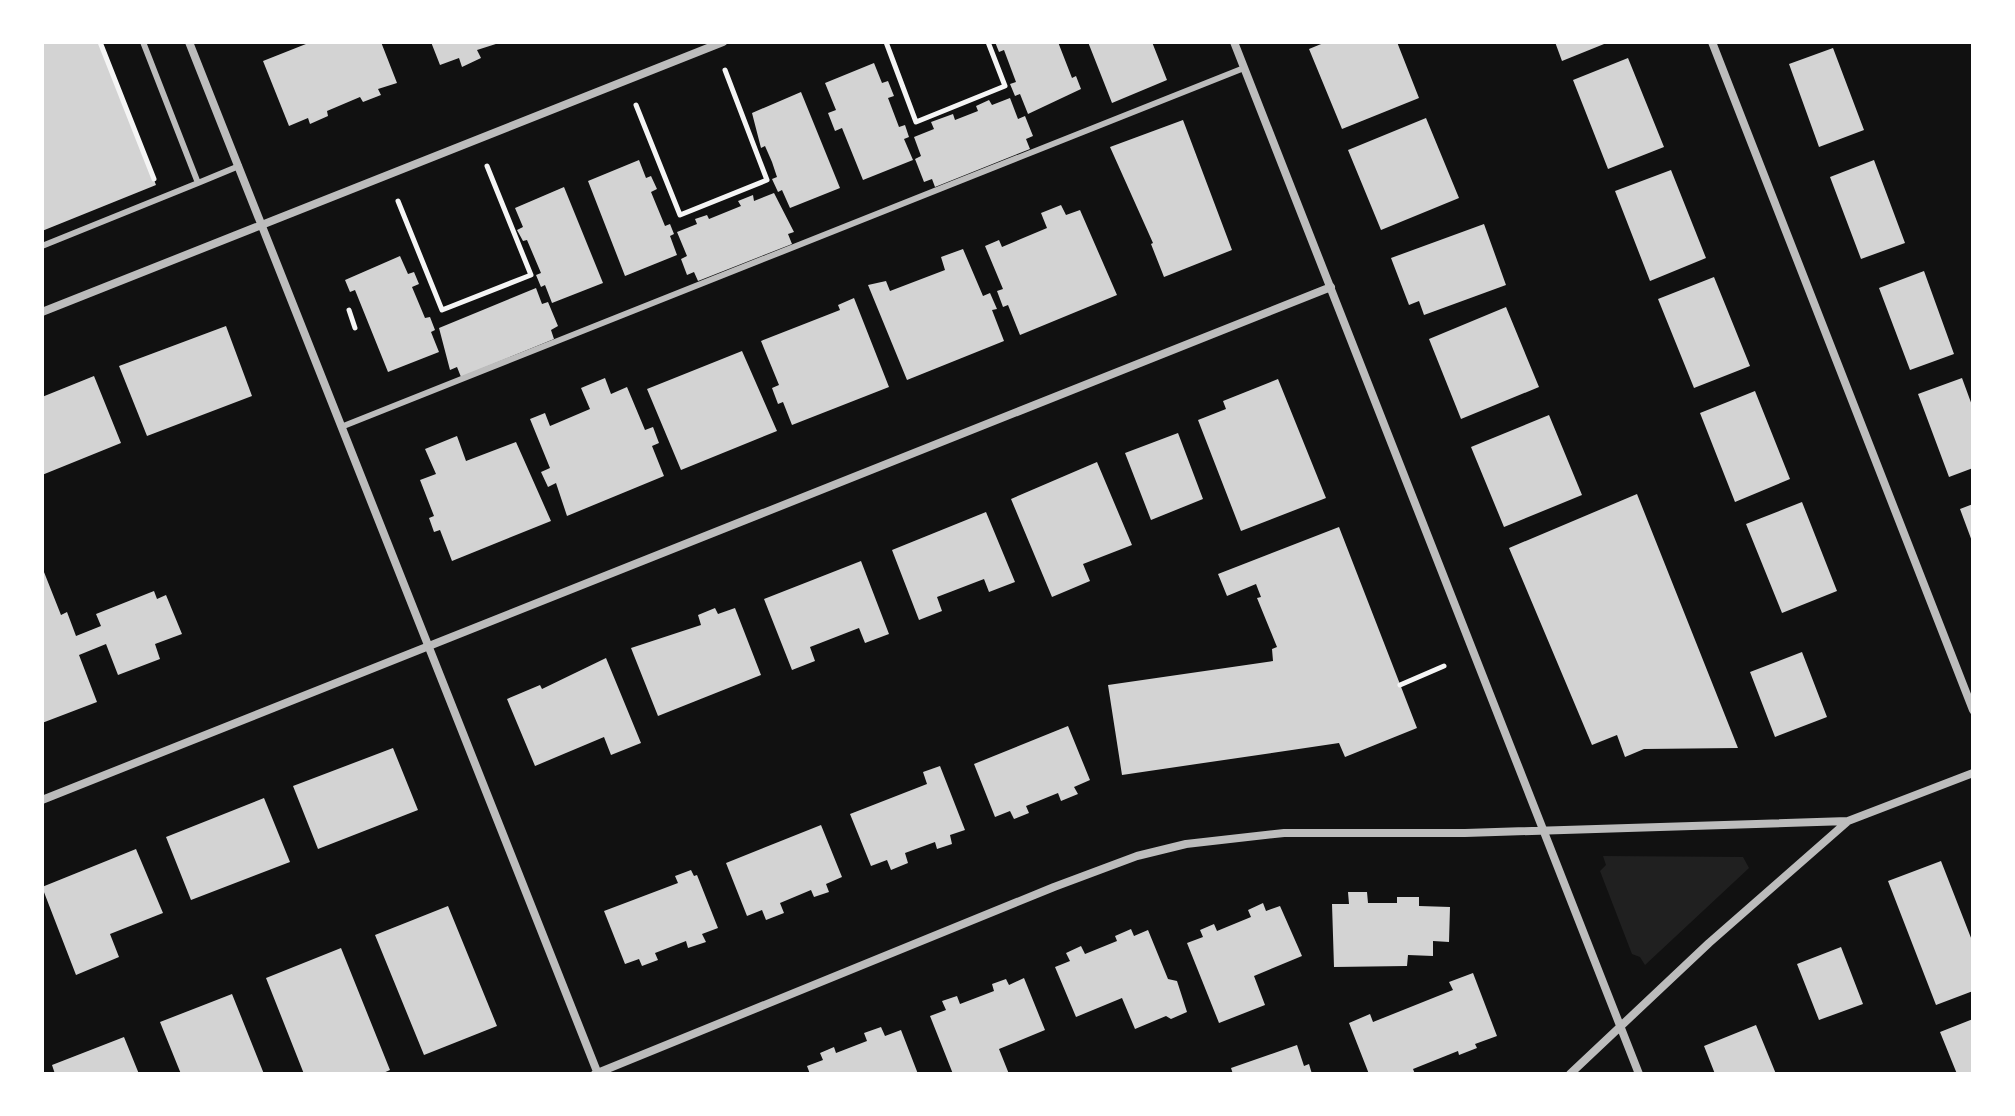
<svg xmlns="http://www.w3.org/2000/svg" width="2015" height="1116" viewBox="0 0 2015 1116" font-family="'Public Sans',sans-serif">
<rect width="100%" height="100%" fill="#111"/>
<!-- green -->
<path fill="#202020" d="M1603 856 1743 857 1749 868 1645 965 1640 957 1632 954 1600 871 1606 865Z"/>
<!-- building -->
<path fill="#d3d3d3" d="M42 42H100L156 185 42 231Z
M311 42H381L397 83 378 89 381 95 363 102 360 97 327 111 328 116 310 124 308 118 289 126 263 61Z
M431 42H499V43L477 50 481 58 462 67 459 58 440 65Z
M995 42H1058L1072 78 1076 76 1081 89 1028 114 1020 94 1015 96 1010 84 1016 82 1004 50 999 52Z
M1088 42H1152L1167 80 1112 103Z
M1326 42H1397L1419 98 1342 129 1309 49Z
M1555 42H1609L1562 61Z
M1833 48 1864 130 1819 147 1789 64Z
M1628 58 1664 147 1608 169 1573 80Z
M874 63 882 83 888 81 894 96 888 98 899 127 905 125 909 137 904 139 913 160 863 180 842 128 835 131 828 113 836 110 825 83Z
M801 92 840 188 790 208 782 190 778 192 772 179 777 177 772 162 765 146 761 148 752 113Z
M1010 98 1018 119 1025 116 1033 136 1026 139 1030 149 935 187 932 179 924 182 915 159 921 156 914 137 934 129 931 122 953 114 955 120 978 111 976 106 989 100 992 105Z
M1426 118 1459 198 1381 230 1348 150Z
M1183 120 1232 250 1164 277 1151 244 1153 243 1110 147Z
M639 160 646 178 651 176 657 189 651 192 665 226 670 224 674 234 670 236 677 255 625 276 588 181Z
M1874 160 1905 243 1861 259 1830 177Z
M1671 170 1706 258 1650 281 1615 191Z
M564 187 603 283 552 303 545 285 541 287 536 275 541 273 527 240 523 241 517 230 523 227 515 208Z
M774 193 794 232 788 234 792 244 698 281 694 272 687 275 681 259 687 256 677 232 697 224 695 219 707 215 709 219 741 206 738 201 753 195 754 201Z
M1061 205 1066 215 1080 210 1117 295 1020 335 1008 305 1003 307 997 291 1003 289 985 246 999 240 1002 247 1047 228 1041 213Z
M1484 224 1506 285 1424 315 1419 301 1409 305 1391 258Z
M963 249 983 296 990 293 997 309 992 310 1004 341 907 380 868 285 886 281 890 291 945 270 941 257Z
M400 256 408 274 414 272 419 284 412 287 425 318 430 317 435 330 431 332 439 352 388 372 355 290 350 292 345 280Z
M1924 271 1954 354 1910 370 1879 288Z
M1714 277 1750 366 1694 388 1658 299Z
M536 288 542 304 548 302 558 326 551 330 554 339 461 377 457 367 450 370 439 328Z
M854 298 889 387 792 425 783 402 778 404 772 388 779 385 761 341 840 310 838 305Z
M1506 307 1539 387 1461 419 1429 339Z
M226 326 252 396 147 436 119 366Z
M742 351 777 431 681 470 647 389Z
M94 376 121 443 42 475V397Z
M605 378 611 394 627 387 645 430 653 427 659 443 652 446 664 476 567 516 556 483 548 487 541 472 550 468 530 419 545 413 550 426 590 409 581 388Z
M1962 378 1973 408V468L1949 477 1918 394Z
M1278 379 1326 498 1241 531 1198 420 1226 409 1223 401Z
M1755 391 1790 479 1735 502 1700 413Z
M1549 415 1582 495 1504 527 1471 447Z
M1178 433 1203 499 1151 520 1125 453Z
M457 436 466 461 516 442 551 521 452 561 440 530 434 532 429 518 434 516 420 480 436 474 425 449Z
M1097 462 1132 545 1083 564 1090 581 1052 597 1011 499Z
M1637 494 1738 748 1644 749 1625 757 1617 735 1592 745 1509 548Z
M1802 502 1837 591 1782 613 1746 524Z
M1973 504V544L1960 509Z
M986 512 1015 582 989 592 984 579 937 597 942 611 919 620 892 550Z
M1339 527 1417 728 1345 757 1339 743 1122 775 1108 685 1273 661 1272 649 1277 647 1257 598 1261 597 1256 584 1227 596 1218 574Z
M861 561 889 634 865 643 859 628 810 647 815 661 792 670 764 599Z
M42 567 61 615 67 612 76 636 101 626 96 614 154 591 157 599 166 595 182 634 155 644 160 659 118 675 106 644 79 655 97 702 42 723Z
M715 608 718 614 735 608 761 675 658 716 631 648 701 625 698 615Z
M1802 652 1827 717 1775 737 1750 672Z
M606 658 641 743 611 755 604 737 535 766 507 699 540 685 542 689Z
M1068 726 1090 780 1074 787 1078 794 1061 801 1058 793 1026 806 1029 813 1014 819 1010 811 995 817 974 764Z
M393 748 418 810 318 849 293 786Z
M940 766 965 830 950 835 952 844 937 849 935 842 905 853 908 863 891 870 887 860 871 866 850 814 927 784 923 772Z
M264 798 290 862 191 900 166 837Z
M821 825 842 877 826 884 829 892 814 897 811 890 780 903 784 913 766 920 762 910 747 916 726 863Z
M136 849 163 913 110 934 119 957 76 975 42 887Z
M1941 861 1973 943V991L1936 1005 1888 881Z
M691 870 694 876 697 875 718 928 702 934 706 942 688 948 686 941 655 953 658 960 642 966 639 959 625 964 604 911 678 883 675 876Z
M1348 892H1367L1368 903H1397V897H1419V906L1450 907 1449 942 1433 941V956L1408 955 1407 966 1334 967 1332 904H1349Z
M1263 903 1266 911 1280 906 1302 956 1254 976 1265 1005 1219 1023 1187 943 1203 937 1200 930 1214 924 1217 931 1251 917 1248 910Z
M448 906 497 1026 424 1055 375 935Z
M1131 929 1134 936 1148 930 1168 979 1177 981 1187 1012 1171 1019 1166 1016 1135 1029 1122 998 1076 1017 1055 967 1070 961 1066 953 1081 946 1085 954 1117 941 1115 936Z
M1841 947 1863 1004 1819 1020 1797 964Z
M341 948 390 1070 381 1074H304L266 978Z
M1473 973 1497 1036 1475 1044 1477 1048 1459 1055 1458 1051 1413 1069 1415 1074H1369L1349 1023 1370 1014 1373 1022 1453 990 1449 982Z
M1024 978 1045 1030 999 1049 1009 1074H953L930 1016 946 1010 942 1001 957 996 960 1004 994 991 992 984 1006 979 1009 985Z
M232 994 264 1074H181L160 1022Z
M1973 1019V1074H1957L1940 1032Z
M1756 1025 1776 1074H1715L1704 1046Z
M881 1027 885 1036 901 1030 918 1074H810L807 1066 823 1060 820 1053 834 1047 836 1053 867 1041 864 1033Z
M124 1037 139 1074H55L52 1065Z
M1297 1045 1304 1066 1309 1064 1312 1074H1233L1231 1068Z"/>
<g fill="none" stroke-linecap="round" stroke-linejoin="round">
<!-- path -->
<path stroke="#f5f5f5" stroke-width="5" d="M100 42 154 179
M886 42 916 122 1005 86 988 42
M636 105 680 215 767 180 725 70
M398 201 442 310 531 275 487 166
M349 310 355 328
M1400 685 1444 666"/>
<!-- service -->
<path stroke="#bcbcbc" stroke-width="6" d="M143 42 198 183 239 166
M42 246 198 183
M341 427 1244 68"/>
<!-- minor -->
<path stroke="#bcbcbc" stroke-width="8" d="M189 42 598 1074
M1234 42 1639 1074
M1712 42 1973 710
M42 312 723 42
M42 800 1331 287
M595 1074 1054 887 1137 856 1186 844 1284 833H1465L1848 821 1973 773
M1570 1074 1709 943 1847 822"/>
</g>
<!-- border -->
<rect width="2015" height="1116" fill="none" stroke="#ffffff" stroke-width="88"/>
</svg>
